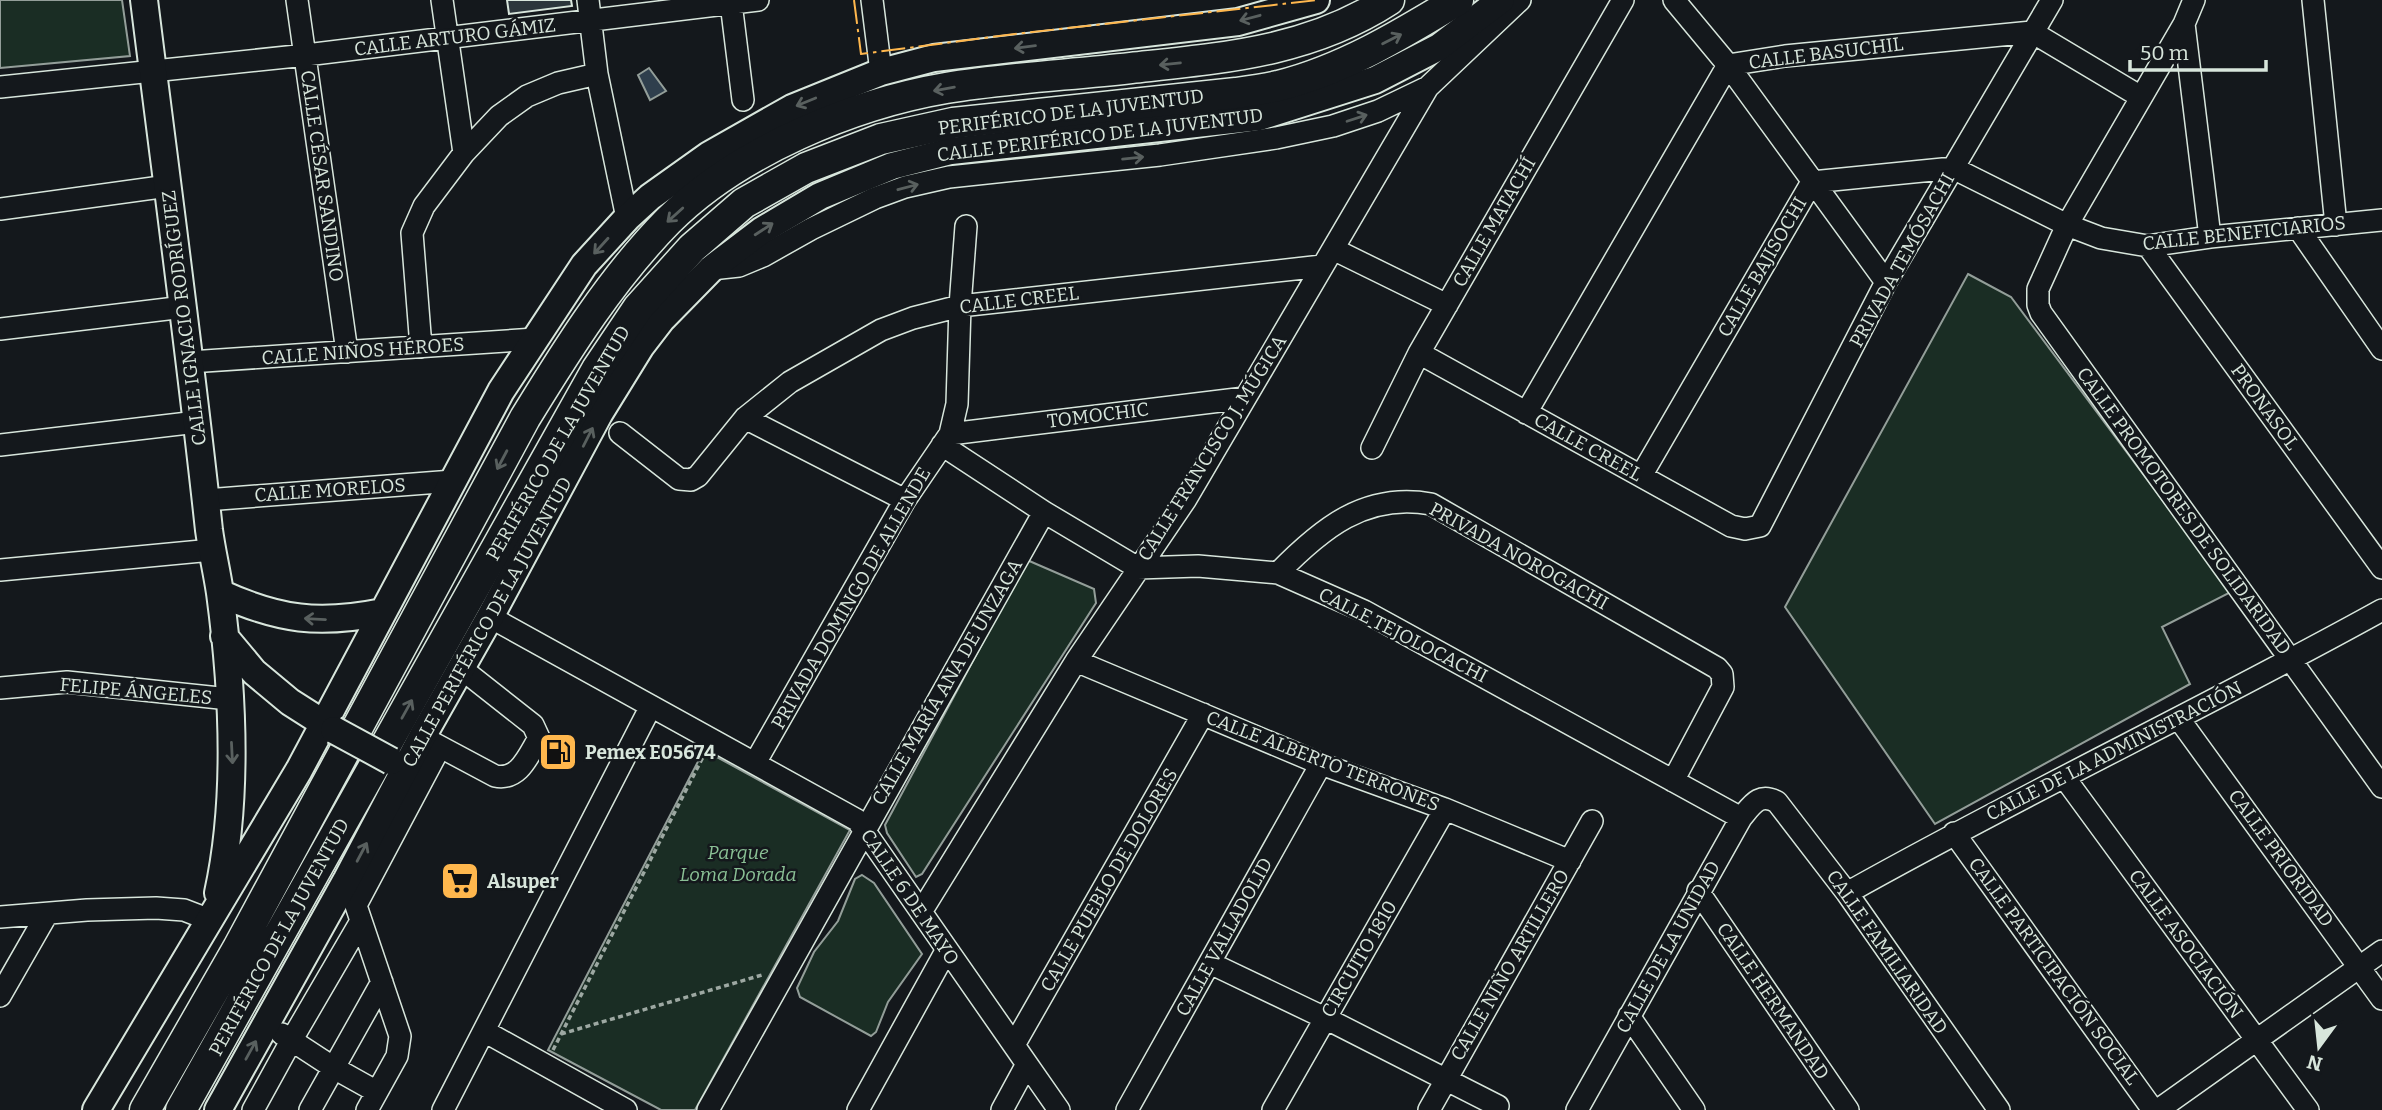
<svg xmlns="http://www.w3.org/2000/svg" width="2382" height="1110" viewBox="0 0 2382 1110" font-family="Bitter,serif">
<rect width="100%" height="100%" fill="#14181c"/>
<!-- green -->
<path fill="#1a2d24" stroke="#939e99" stroke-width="2" d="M0 0H122L130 56 0 68Z
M1968 274 2011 297 2231 592 2162 627 2190 684 1935 824 1785 607Z
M1027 560 1094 589 1096 603 922 874 916 877 887 833 885 825Z
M704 750 850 830 695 1110H661L548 1050Z
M862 875 874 883 922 954 888 1002 876 1032 871 1036 800 997 797 988 814 952 838 921 855 879Z"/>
<!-- water -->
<path fill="#2f3f4d" stroke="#939e99" stroke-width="2" d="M649 68 666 91 650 100 638 75Z"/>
<!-- building -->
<path fill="#2c363c" stroke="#d8e6dc" stroke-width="2" d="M507 0H571L572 6 509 14Z"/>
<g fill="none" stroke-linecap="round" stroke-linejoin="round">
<defs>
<path id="minor" d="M297 0 347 352
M442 0 464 153
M588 0 597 74 627 218
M872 0 881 72
M1674 0 1728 65 1886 282
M2194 0 2184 24 2067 225 2038 289V305L2041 313 2382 787
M2313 0 2336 225
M731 3 743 100
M2184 24 2210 237
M0 87 306 55 758 0
M0 209 168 186
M2298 228 2382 349
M2148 246 2382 568
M1333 249 1447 305
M711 269 739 266 763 256 811 229 875 198 905 187 949 177 1160 155 1276 138 1333 126 1378 111 1428 87
M0 329 184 307
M421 347 412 233 424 206 464 153 499 116 527 96 558 83 597 74
M1419 353 1731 526 1745 529 1760 526 1886 282 2052 0
M190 362 535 339
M1526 413 1728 65 1785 56 2032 32 2141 97
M745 418 905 500
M620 433 679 479 691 480 698 476 745 418 790 382 881 330 913 318 960 306 1322 266
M950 434 1245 398
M0 445 197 422
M942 445 1044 512 1138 568 1198 566 1278 573 1364 611 1741 818
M1372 448 1419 353 1623 0
M1641 476 1812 182 1953 168 2067 225 2101 238 2148 246 2210 237 2382 220
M206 500 453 481
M0 570 212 550
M1278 573C1321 529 1365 492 1431 504L1717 668 1722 674 1723 687 1673 781
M490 617 857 820 1059 1110
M1076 661 1321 764 1445 809 1570 861
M0 688 67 682 229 699
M2179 719 2382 999
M422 737 495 776C519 781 528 756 539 738L533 725 462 669
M755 763 905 500 950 434 957 404 960 306 966 226
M2064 777 2308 1110
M1954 833 2153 1110
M347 879 400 1036 397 1056 367 1110
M1698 891 1848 1110
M1847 893C2023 794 2205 708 2382 610
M356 905 440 747
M921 912 1076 661 1186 499 1428 87 1520 0
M0 917 87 910 156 908 184 910 210 920
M1210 963 1325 1018 1498 1106
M0 996 47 914
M1629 1016 1694 1110
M484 1031 626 1110
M282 1034 334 1068 377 1092
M1014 1045 1203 714
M253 1110 291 1041 361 921
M310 1110 382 982
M443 1110 651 706
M708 1110 1044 512
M858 1110 946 951
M1002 1110 1027 1064
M1127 1110 1321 764
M1273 1110 1445 809
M1429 1110 1592 821
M1577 1110 1741 818C1752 805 1759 792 1777 802L1847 893 1999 1110
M2158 1110 2382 951"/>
<path id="major" d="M144 0C166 177 190 353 209 530 212 552 217 572 220 593 233 690 239 797 218 893
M220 593C279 620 319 625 383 612
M224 636 254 672 290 702 334 730
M96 1110 299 770 501 391 584 265 627 218 650 197 709 155 792 108 881 72 934 58 1238 22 1316 0
M218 1110 347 879 422 737 490 617 599 414 641 346 661 320 711 269 761 231 820 196 892 166 951 151 1259 117 1375 80 1439 47 1501 0"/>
<path id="highway" d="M145 1110 238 948 525 418C568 348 611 279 668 221 737 152 852 104 946 88 1006 78 1070 75 1131 68 1223 58 1309 52 1389 0
M181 1110 597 369 638 308 692 248 744 203 806 168 881 139 953 123 1236 93C1250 91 1264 89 1278 86 1343 70 1402 34 1458 0"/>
</defs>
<!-- minor casing -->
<use href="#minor" stroke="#d8e6dc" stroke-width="24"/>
<!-- major casing -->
<use href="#major" stroke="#d8e6dc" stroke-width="30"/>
<!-- highway casing -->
<use href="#highway" stroke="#d8e6dc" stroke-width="33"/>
<!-- path -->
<path stroke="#9da8a2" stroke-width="3.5" stroke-dasharray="5 3.5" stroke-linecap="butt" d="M561 1034 762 975
M553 1050 703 757 705 758"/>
<!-- minor -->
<use href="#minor" stroke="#14181c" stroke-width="21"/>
<!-- major -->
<use href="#major" stroke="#14181c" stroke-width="26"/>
<!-- highway -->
<use href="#highway" stroke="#14181c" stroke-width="30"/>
<defs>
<path id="major-bridge" d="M334 730 391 761"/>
</defs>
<!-- major-bridge casing -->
<use href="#major-bridge" stroke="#d8e6dc" stroke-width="30" stroke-linecap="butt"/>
<!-- major-bridge -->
<use href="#major-bridge" stroke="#14181c" stroke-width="26"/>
<!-- power -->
<path stroke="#ffb74d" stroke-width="2" stroke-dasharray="24 5 3.5 5" stroke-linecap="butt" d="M854 0 861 54 1015 34 1318 0"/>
</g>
<!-- one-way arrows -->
<defs><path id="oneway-shaft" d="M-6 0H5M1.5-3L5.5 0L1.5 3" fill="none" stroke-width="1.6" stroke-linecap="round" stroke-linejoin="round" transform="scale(1.75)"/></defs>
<g stroke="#59605f">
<use href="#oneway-shaft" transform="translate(1250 18) rotate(165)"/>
<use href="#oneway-shaft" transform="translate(1392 39) rotate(-27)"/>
<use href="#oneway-shaft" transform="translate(1025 47) rotate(173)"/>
<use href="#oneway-shaft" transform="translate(1170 64) rotate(174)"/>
<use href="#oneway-shaft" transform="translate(944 89) rotate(170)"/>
<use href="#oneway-shaft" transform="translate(806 102) rotate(158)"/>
<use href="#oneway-shaft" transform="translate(1357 118) rotate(-18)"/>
<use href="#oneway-shaft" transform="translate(1133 158) rotate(-6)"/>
<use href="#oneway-shaft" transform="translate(908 187) rotate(-15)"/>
<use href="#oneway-shaft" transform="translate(675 215) rotate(138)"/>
<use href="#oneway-shaft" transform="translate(764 229) rotate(-33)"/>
<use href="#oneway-shaft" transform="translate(601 246) rotate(132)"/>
<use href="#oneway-shaft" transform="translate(588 437) rotate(-63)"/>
<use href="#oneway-shaft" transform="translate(502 460) rotate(118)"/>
<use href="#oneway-shaft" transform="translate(315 619) rotate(-177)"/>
<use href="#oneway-shaft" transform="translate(407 709) rotate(-61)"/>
<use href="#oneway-shaft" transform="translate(232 753) rotate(87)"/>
<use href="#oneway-shaft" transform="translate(362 852) rotate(-62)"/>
<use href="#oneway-shaft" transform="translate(251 1050) rotate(-61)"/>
</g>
<!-- icons -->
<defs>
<symbol id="fuel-square" viewBox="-11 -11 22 22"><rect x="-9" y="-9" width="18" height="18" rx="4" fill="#ffb74d" stroke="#14181c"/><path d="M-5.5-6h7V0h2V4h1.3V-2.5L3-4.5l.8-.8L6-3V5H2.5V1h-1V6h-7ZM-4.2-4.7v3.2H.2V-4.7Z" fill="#111"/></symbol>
<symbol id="supermarket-square" viewBox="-11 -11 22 22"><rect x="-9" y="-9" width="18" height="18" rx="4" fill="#ffb74d" stroke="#14181c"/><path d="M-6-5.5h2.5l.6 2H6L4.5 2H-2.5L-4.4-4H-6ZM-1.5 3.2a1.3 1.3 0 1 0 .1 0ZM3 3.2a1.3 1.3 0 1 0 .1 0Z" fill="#111"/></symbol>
</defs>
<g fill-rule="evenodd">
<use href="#fuel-square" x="536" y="730" width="44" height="44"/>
<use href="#supermarket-square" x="438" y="859" width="44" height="44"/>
</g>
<g text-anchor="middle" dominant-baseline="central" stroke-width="5" stroke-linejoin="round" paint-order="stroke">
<!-- street labels -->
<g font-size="19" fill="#d8e6dc" stroke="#14181c">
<text transform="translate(455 37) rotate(-7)">CALLE ARTURO GÁMIZ</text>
<text transform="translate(1826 53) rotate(-7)">CALLE BASUCHIL</text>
<text transform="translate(1071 112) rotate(-7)">PERIFÉRICO DE LA JUVENTUD</text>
<text transform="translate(1100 135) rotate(-7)">CALLE PERIFÉRICO DE LA JUVENTUD</text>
<text transform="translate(322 176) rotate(82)">CALLE CÉSAR SANDINO</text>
<text transform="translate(1494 222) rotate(-60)">CALLE MATACHÍ</text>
<text transform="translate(2244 233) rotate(-6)">CALLE BENEFICIARIOS</text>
<text transform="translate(1902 260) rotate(-61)">PRIVADA TEMÓSACHI</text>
<text transform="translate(1762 267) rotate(-60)">CALLE BAJISOCHI</text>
<text transform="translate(1019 300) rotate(-7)">CALLE CREEL</text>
<text transform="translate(184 318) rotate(-97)">CALLE IGNACIO RODRÍGUEZ</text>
<text transform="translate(363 351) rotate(-4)">CALLE NIÑOS HÉROES</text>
<text transform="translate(2265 407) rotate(54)">PRONASOL</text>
<text transform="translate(1098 415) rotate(-7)">TOMOCHIC</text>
<text transform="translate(558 443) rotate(-60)">PERIFÉRICO DE LA JUVENTUD</text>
<text transform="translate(1588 447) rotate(29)">CALLE CREEL</text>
<text transform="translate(1212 448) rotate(-58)">CALLE FRANCISCO J. MÚGICA</text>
<text transform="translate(330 490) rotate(-4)">CALLE MORELOS</text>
<text transform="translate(2184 511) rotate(54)">CALLE PROMOTORES DE SOLIDARIDAD</text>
<text transform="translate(1519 556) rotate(29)">PRIVADA NOROGACHI</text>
<text transform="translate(851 598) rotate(-60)">PRIVADA DOMINGO DE ALLENDE</text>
<text transform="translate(487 622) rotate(-61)">CALLE PERIFÉRICO DE LA JUVENTUD</text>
<text transform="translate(1403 635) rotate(27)">CALLE TEJOLOCACHI</text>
<text transform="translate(947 682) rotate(-60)">CALLE MARÍA ANA DE UNZAGA</text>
<text transform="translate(136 691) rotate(5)">FELIPE ÁNGELES</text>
<text transform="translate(2114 751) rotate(-27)">CALLE DE LA ADMINISTRACIÓN</text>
<text transform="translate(1323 761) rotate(21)">CALLE ALBERTO TERRONES</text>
<text transform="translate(2281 858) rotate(54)">CALLE PRIORIDAD</text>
<text transform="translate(1109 880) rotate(-60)">CALLE PUEBLO DE DOLORES</text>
<text transform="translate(910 897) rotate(56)">CALLE 6 DE MAYO</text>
<text transform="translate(279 937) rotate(-61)">PERIFÉRICO DE LA JUVENTUD</text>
<text transform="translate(1224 937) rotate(-61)">CALLE VALLADOLID</text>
<text transform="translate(2186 944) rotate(54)">CALLE ASOCIACIÓN</text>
<text transform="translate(1668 947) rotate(-61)">CALLE DE LA UNIDAD</text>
<text transform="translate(1887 952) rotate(55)">CALLE FAMILIARIDAD</text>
<text transform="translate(1359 959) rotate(-60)">CIRCUITO 1810</text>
<text transform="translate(1510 965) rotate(-60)">CALLE NIÑO ARTILLERO</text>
<text transform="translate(2054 971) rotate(54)">CALLE PARTICIPACIÓN SOCIAL</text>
<text transform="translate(1773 1001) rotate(56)">CALLE HERMANDAD</text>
</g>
<!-- poi labels -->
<g font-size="19" font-weight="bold" fill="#d8e6dc" stroke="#14181c" text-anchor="start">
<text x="585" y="752">Pemex E05674</text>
<text x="487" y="881">Alsuper</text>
</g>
<!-- park labels -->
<g font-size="19" font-style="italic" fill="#8ac095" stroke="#14181c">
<text x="738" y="852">Parque<tspan x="738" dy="22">Loma Dorada</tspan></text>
</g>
</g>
<!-- north arrow -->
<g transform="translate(2319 1047) rotate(195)" stroke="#14181c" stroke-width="5" paint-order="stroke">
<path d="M0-5L12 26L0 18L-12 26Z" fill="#d8e6dc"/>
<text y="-10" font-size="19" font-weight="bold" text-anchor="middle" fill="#d8e6dc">N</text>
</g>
<!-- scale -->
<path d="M2130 60v10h136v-10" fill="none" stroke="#d8e6dc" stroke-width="3.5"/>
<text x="2140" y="60" font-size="21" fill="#d8e6dc" stroke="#14181c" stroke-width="5" paint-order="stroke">50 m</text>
</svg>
